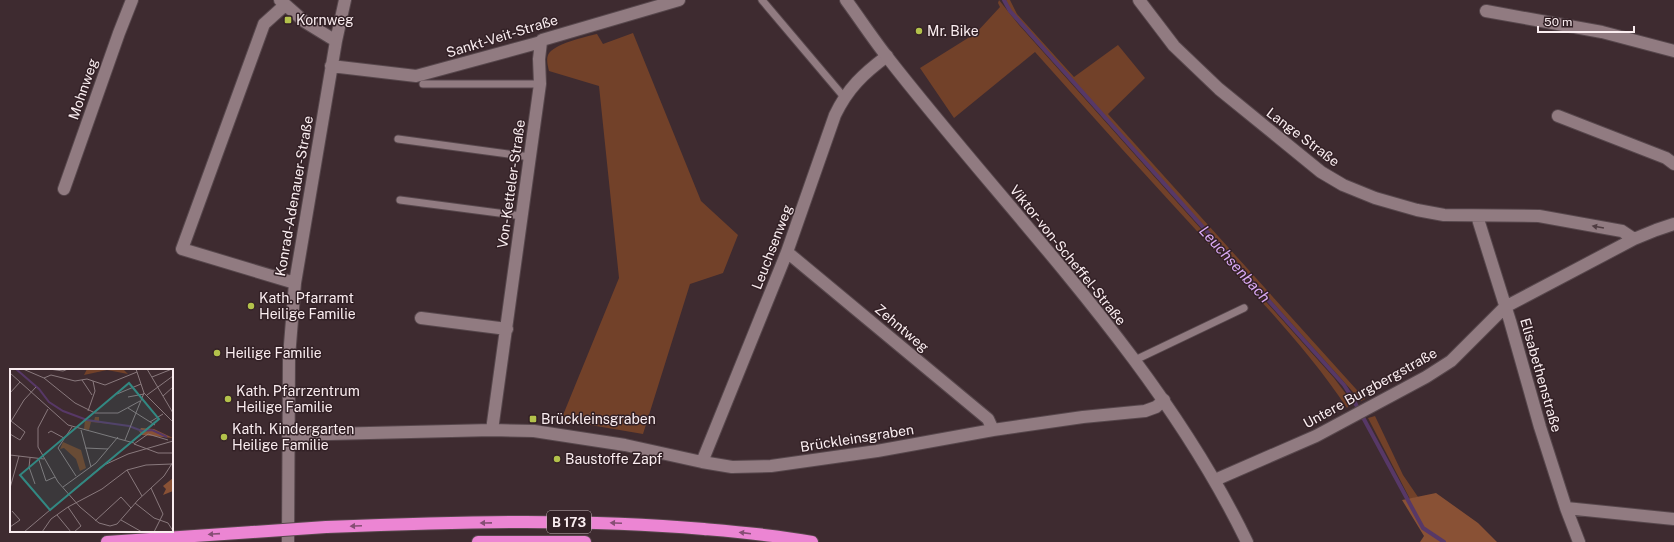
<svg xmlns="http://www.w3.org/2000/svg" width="1674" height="542" viewBox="0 0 1674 542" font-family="'Public Sans',sans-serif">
<rect width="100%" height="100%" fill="#3e2b30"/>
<!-- green -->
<path fill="#724129" d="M999 0 1019 25 1334 378 1352 402 1347 408C1307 348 1256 296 1207 242 1149 179 1092 116 1035 52L954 118 920 68 976 33 1000 7 998 3Z
M1006 0H1010L1017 14 1074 77 1118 45 1145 78 1108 114 1365 399 1361 401 1011 11Z
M633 33 701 201 738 235 723 273 690 284 643 434 561 420 619 278 599 86 549 71C548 66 546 60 548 55 553 44 585 37 597 34L603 44Z
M1375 416 1403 475 1418 497 1410 499 1368 418Z"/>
<!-- forest -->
<path fill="#895135" d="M1436 493 1478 523 1497 542H1420L1424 536 1402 500Z"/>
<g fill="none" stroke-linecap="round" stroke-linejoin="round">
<!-- stream -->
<path stroke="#573867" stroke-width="4" d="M1004 0 1010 11 1344 385 1353 399 1423 528 1444 542"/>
<defs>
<path id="lane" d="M762 0 844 97
M423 84H540
M398 139 530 157
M400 200 522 216
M1133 361 1244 308"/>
<path id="street" d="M280 0 305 22 336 41
M1139 0 1174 46 1219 89 1321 172 1343 185 1375 198 1417 210 1444 215 1539 216 1622 231 1634 239
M285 5 264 24 182 249 295 283
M1486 11 1602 32 1674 51
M331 66 416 76 541 42 542 40 679 0
M1558 116 1666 158 1674 164
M64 189 119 33 132 0
M1477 216 1510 321 1540 427 1566 508 1579 542
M787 252 988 419 993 430
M421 318 507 329
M492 430 540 84 539 59 541 42
M288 435 492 430 534 431 625 445 702 462 732 467 771 466 877 451 993 430 1083 417 1145 411 1156 407 1164 400
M702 462 787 252 835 115C848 88 863 74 887 56
M1215 480 1316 436 1426 377 1451 361 1505 307 1634 239 1656 230 1674 224
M1566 508 1674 519
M288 542 289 357 295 283 336 41 345 0"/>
<path id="secondary" d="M846 0C860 19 873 39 888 58 1011 216 1159 360 1247 542"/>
<path id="highway" d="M326 527C451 522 578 518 704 529 739 532 776 535 812 542
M107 542 253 532
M478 542H585"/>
</defs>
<!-- lane casing -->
<use href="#lane" stroke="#57474c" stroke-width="9"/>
<!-- street casing -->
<use href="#street" stroke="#57474c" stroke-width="14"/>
<!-- secondary casing -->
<use href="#secondary" stroke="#57474c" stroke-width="14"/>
<!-- highway casing -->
<use href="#highway" stroke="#57474c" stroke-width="14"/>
<!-- lane -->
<use href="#lane" stroke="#917b81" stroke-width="7"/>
<!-- street -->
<use href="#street" stroke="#917b81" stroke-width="12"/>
<!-- secondary -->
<use href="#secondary" stroke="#917b81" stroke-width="12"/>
<!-- highway -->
<use href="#highway" stroke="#ec85d3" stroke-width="12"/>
<defs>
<path id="highway-bridge" d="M253 532 326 527"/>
</defs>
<!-- highway-bridge casing -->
<use href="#highway-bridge" stroke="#57474c" stroke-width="14" stroke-linecap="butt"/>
<!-- highway-bridge -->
<use href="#highway-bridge" stroke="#ec85d3" stroke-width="12"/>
</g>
<!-- one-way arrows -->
<defs><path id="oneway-solid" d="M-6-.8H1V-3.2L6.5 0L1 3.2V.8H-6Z"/></defs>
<use fill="#4f3c41" href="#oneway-solid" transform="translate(1598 227) rotate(-170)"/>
<g fill="#864e74">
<use href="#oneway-solid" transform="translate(486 523) rotate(179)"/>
<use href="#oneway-solid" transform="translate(616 523) rotate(-178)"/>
<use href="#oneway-solid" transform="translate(356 526) rotate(178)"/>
<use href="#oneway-solid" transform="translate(745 533) rotate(-173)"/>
<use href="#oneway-solid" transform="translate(214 534) rotate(176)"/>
</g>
<!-- markers -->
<g fill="#b3c24b" stroke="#332126" stroke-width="1.5">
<rect x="284" y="16" width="8" height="8" rx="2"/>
<circle cx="919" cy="31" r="4"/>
<circle cx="251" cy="306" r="4"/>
<circle cx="217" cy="353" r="4"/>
<circle cx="228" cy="399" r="4"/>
<rect x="529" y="415" width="8" height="8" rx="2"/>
<circle cx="224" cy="437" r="4"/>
<circle cx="557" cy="459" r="4"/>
</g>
<g text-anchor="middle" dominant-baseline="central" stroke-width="3" stroke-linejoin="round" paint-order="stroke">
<!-- shield labels -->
<rect fill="#332126" stroke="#beb0b3" stroke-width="1" x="547" y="511" width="44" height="22" rx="3"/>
<g font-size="13" font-weight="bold" fill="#faedf0">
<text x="569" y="522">B 173</text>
</g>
<!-- poi labels -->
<g font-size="14" fill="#faedf0" stroke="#332126" text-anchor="start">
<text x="296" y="20">Kornweg</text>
<text x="927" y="31">Mr. Bike</text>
<text x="259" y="298">Kath. Pfarramt<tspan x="259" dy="16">Heilige Familie</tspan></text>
<text x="225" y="353">Heilige Familie</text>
<text x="236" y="391">Kath. Pfarrzentrum<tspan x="236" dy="16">Heilige Familie</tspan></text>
<text x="541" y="419">Brückleinsgraben</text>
<text x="232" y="429">Kath. Kindergarten<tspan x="232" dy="16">Heilige Familie</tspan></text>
<text x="565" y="459">Baustoffe Zapf</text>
</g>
<!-- street labels -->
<g font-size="14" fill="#faedf0" stroke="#332126">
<text transform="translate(502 36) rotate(-17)">Sankt-Veit-Straße</text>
<text transform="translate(83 89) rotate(-71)">Mohnweg</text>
<text transform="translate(1303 137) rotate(37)">Lange Straße</text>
<text transform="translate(511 184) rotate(-82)">Von-Ketteler-Straße</text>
<text transform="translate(294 196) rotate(-80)">Konrad-Adenauer-Straße</text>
<text transform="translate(772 247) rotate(-69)">Leuchsenweg</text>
<text transform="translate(1068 255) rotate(51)">Viktor-von-Scheffel-Straße</text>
<text transform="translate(902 328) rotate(40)">Zehntweg</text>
<text transform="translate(1541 375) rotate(74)">Elisabethenstraße</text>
<text transform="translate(1370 388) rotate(-29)">Untere Burgbergstraße</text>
<text transform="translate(857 438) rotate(-9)">Brückleinsgraben</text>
</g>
<!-- water labels -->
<g font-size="15" font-style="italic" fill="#daa9f4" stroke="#332126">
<text transform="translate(1235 264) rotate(48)">Leuchsenbach</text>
</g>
</g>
<!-- overview -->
<g transform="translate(10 369)">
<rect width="163" height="163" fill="#3e2b30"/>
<path d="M77 0H113L118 5 97 1 74 6ZM85 48H89V53L121 57 81 53 79 61 74 60 75 51 84 52ZM53 73 71 81 76 99 70 102 66 90 54 79 50 80Z" fill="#724129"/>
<path d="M131 59 144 60 163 69 132 66 129 62ZM163 109V122L153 126 156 120 153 117Z" fill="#895135"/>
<path fill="none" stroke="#573867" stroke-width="2" d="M6 0 29 20 39 33 53 42 77 51 119 57 132 62 142 61 157 68"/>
<path fill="none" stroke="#89797d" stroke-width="1" d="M13 0 34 9 65 34 85 44H108L130 32M39 0 53 2 58 0M126 0 134 24 163 53M137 0 163 44M0 4 58 56 124 74M142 8 162 0M34 9 41 6 65 12 77 10 95 16 127 3M72 11 82 26M0 24 10 13M107 25 131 15M137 26 163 7M153 27 163 18M118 28 134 25M118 39 145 56M38 40 28 59V78L48 113 70 138 89 154 100 157 107 155 128 131 154 107 163 93M78 42 85 22 83 12M140 53 153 45M0 54 14 31 26 18M62 58 48 79 66 107M71 61 81 98M38 64 41 62 54 69M0 65 10 71 15 63 1 52M115 71 134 24M124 75 148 84H163M124 75 138 65 158 71M75 79 98 80M0 86 34 90M20 89 19 98 25 115M29 91 36 112 45 108M117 101 132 127M53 118 86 94 108 68M0 119 9 87M141 119 153 145 144 163M125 134 144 149 158 154 163 162M58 138 71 157 64 163M47 146 61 163M111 151 132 163M85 152 111 128 121 139M0 158 10 151 2 142M14 163 92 97 118 85 163 72M32 163 41 150 58 138 92 120 117 101 136 96 162 95"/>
<path fill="#328882" fill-opacity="0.15" stroke="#328882" stroke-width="2" d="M119 14 149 50 40 141 10 106Z"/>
<rect width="163" height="163" fill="none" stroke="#faedf0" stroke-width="2"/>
</g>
<!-- scale -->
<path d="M1538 26v6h96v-6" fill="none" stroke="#faedf0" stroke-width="2"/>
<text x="1544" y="26" font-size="12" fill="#faedf0" stroke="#332126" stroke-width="3" paint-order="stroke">50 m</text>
</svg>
